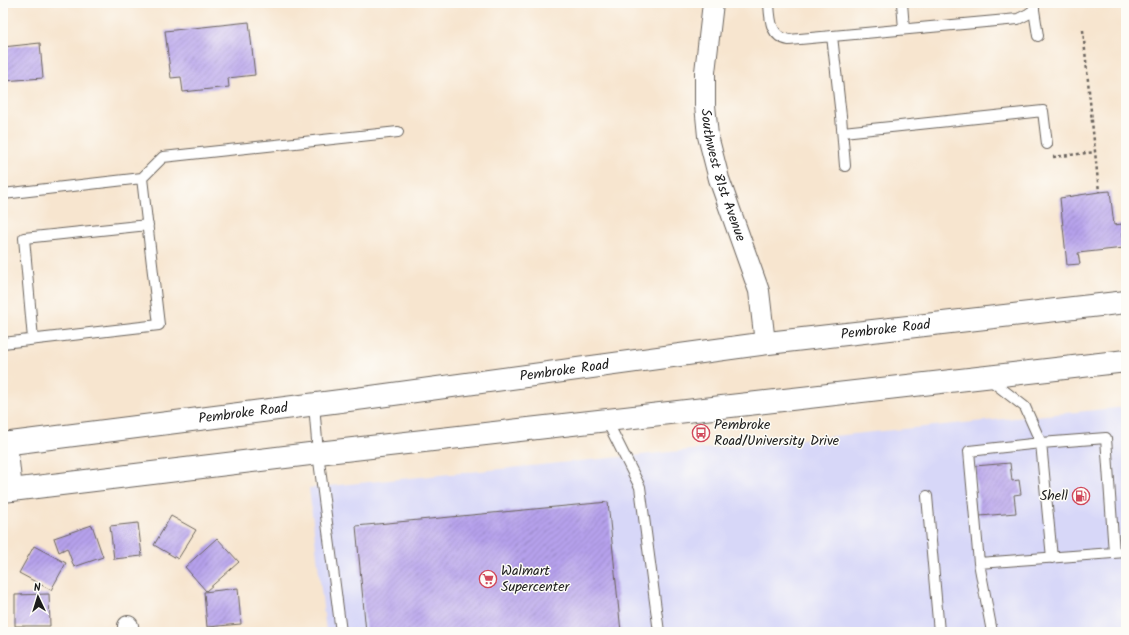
<svg xmlns="http://www.w3.org/2000/svg" width="1129" height="635" viewBox="0 0 1129 635" font-family="Kalam,sans-serif">
<defs>
<pattern id="building-hatch" width="6" height="6" patternUnits="userSpaceOnUse"><rect width="6" height="6" fill="#b6a1ec"/><path d="M-1 1l2-2M0 6l6-6M5 7l2-2" fill="none" stroke="#9382be"/></pattern>
</defs>
<rect width="100%" height="100%" fill="#fdfcf7"/>
<filter id="ink" filterUnits="userSpaceOnUse"><feTurbulence type="fractalNoise" baseFrequency=".025" numOctaves="2"/><feDisplacementMap in="SourceGraphic" scale="8" xChannelSelector="R" yChannelSelector="G"/><feConvolveMatrix kernelMatrix="1 2 1 2 8 2 1 2 1" color-interpolation-filters="sRGB"/></filter>
<filter id="wash" filterUnits="userSpaceOnUse"><feTurbulence type="fractalNoise" baseFrequency=".012" numOctaves="4" result="noise"/><feDisplacementMap in="SourceGraphic" scale="16" xChannelSelector="R" yChannelSelector="G"/><feGaussianBlur stdDeviation="0.9" result="paint"/><feColorMatrix in="noise" values="0 0 0 0 0 0 0 0 0 0 0 0 0 0 0 0 0 1.4 0 .05"/><feComposite in="paint" operator="in"/></filter>
<g filter="url(#wash)">
<rect width="100%" height="100%" fill="#f7e5cf"/>
<!-- built -->
<path fill="#d7d7f8" d="M1126 407V632H326L309 488Z"/>
<g id="blocks">
<!-- building -->
<path fill="url(#building-hatch)" d="M249 22 255 75 228 78 229 87 183 92 181 77 171 78 165 31Z
M40 43 43 78 3 81V47Z
M1110 191 1114 225 1122 224 1124 248 1078 253 1080 264 1067 265 1060 198 1099 192Z
M1010 463 1012 481 1019 480 1021 494 1014 495 1016 513 980 516 975 466Z
M608 502 621 632H366L356 526Z
M171 516 196 530 178 559 154 545Z
M138 523 142 556 114 559 110 526Z
M92 525 103 557 74 567 67 548 59 552 54 538Z
M217 538 239 562 206 591 185 567Z
M34 546 66 563 51 590 19 573Z
M238 588 241 624 207 627 204 592Z
M49 594 50 626H15V595Z"/>
</g>
</g>
<g filter="url(#ink)">
<use href="#blocks" fill-opacity="0" stroke="#69625b" stroke-width="1"/>
<g fill="none" stroke-linecap="round" stroke-linejoin="round">
<defs>
<path id="service" d="M769 3C770 19 770 37 789 40L1018 19 1028 14 1034 10
M902 3 904 29
M1034 5V10L1038 36
M832 36 841 116 845 166
M843 132 1043 111 1047 144
M142 178 163 157 398 132
M3 194 142 178 159 325 3 343
M33 339 24 238 148 225
M989 379 1025 407 1041 443 1052 558
M314 404 318 453 341 632
M607 421 640 487 659 632
M927 496 939 632
M1114 553 1106 438 1041 443 969 451 979 563C1028 559 1077 556 1126 552
M979 563 992 632"/>
<g id="minor">
<path id="s1" d="M713 3 705 72V105L708 136 719 179 759 291 765 343"/>
<path d="M128 626 129 632"/>
</g>
<g id="secondary">
<path d="M6 443 11 490"/>
<path id="s2" d="M3 444 364 398 768 343 1126 302"/>
<path d="M3 491 318 453 1126 361"/>
</g>
</defs>
<!-- service casing -->
<use href="#service" stroke="#69625b" stroke-width="12"/>
<!-- minor casing -->
<use href="#minor" stroke="#69625b" stroke-width="22"/>
<!-- secondary casing -->
<use href="#secondary" stroke="#69625b" stroke-width="24"/>
<!-- path -->
<path stroke="#69625b" stroke-width="2.5" stroke-dasharray="3 3" stroke-linecap="butt" d="M1083 30 1099 192
M1053 157 1095 152"/>
<!-- service -->
<use href="#service" stroke="#fff" stroke-width="10"/>
<!-- minor -->
<use href="#minor" stroke="#fff" stroke-width="20"/>
<!-- secondary -->
<use href="#secondary" stroke="#fff" stroke-width="22"/>
</g>
</g>
<!-- icons -->
<defs>
<symbol id="bus-ring" viewBox="-11 -11 22 22"><circle r="9.5" fill="#fdfcf7" stroke="#d1495b" stroke-width="1.5"/><path d="M-5-6H5V4H4V6H2V4H-2V6H-4V4H-5ZM-3.5-4V0h7V-4ZM-3.5 1.2v1.5H-2V1.2ZM2 1.2v1.5H3.5V1.2Z" fill="#d1495b"/></symbol>
<symbol id="fuel-ring" viewBox="-11 -11 22 22"><circle r="9.5" fill="#fdfcf7" stroke="#d1495b" stroke-width="1.5"/><path d="M-5.5-6h7V0h2V4h1.3V-2.5L3-4.5l.8-.8L6-3V5H2.5V1h-1V6h-7ZM-4.2-4.7v3.2H.2V-4.7Z" fill="#d1495b"/></symbol>
<symbol id="supermarket-ring" viewBox="-11 -11 22 22"><circle r="9.5" fill="#fdfcf7" stroke="#d1495b" stroke-width="1.5"/><path d="M-6-5.5h2.5l.6 2H6L4.5 2H-2.5L-4.4-4H-6ZM-1.5 3.2a1.3 1.3 0 1 0 .1 0ZM3 3.2a1.3 1.3 0 1 0 .1 0Z" fill="#d1495b"/></symbol>
</defs>
<g fill-rule="evenodd">
<use href="#bus-ring" x="691" y="423" width="20" height="20"/>
<use href="#fuel-ring" x="1071" y="486" width="20" height="20"/>
<use href="#supermarket-ring" x="478" y="569" width="20" height="20"/>
</g>
<g text-anchor="middle" dominant-baseline="central" stroke-width="3" stroke-linejoin="round" paint-order="stroke">
<!-- street labels -->
<g font-size="14" fill="#1c1c1c" stroke="#fdfcf7">
<text stroke="none"><textPath href="#s1" startOffset="175">Southwest 81st Avenue</textPath></text>
<text stroke="none"><textPath href="#s2" startOffset="890">Pembroke Road</textPath></text>
<text stroke="none"><textPath href="#s2" startOffset="566">Pembroke Road</textPath></text>
<text stroke="none"><textPath href="#s2" startOffset="242">Pembroke Road</textPath></text>
</g>
<!-- poi labels -->
<g font-size="14" fill="#1c1c1c" stroke="#fdfcf7" text-anchor="start">
<text x="714" y="425">Pembroke<tspan x="714" dy="16">Road/University Drive</tspan></text>
<text x="1068" y="496" text-anchor="end">Shell</text>
<text x="501" y="571">Walmart<tspan x="501" dy="16">Supercenter</tspan></text>
</g>
</g>
<!-- margin -->
<rect width="1129" height="635" fill="none" stroke="#fdfcf7" stroke-width="16"/>
<!-- north arrow -->
<g transform="translate(38 597) rotate(356)" stroke="#fdfcf7" stroke-width="3" paint-order="stroke">
<path d="M0-3L7 15L0 10L-7 15Z" fill="#1c1c1c"/>
<text y="-6" font-size="11" font-weight="bold" text-anchor="middle" fill="#1c1c1c">N</text>
</g>
</svg>
